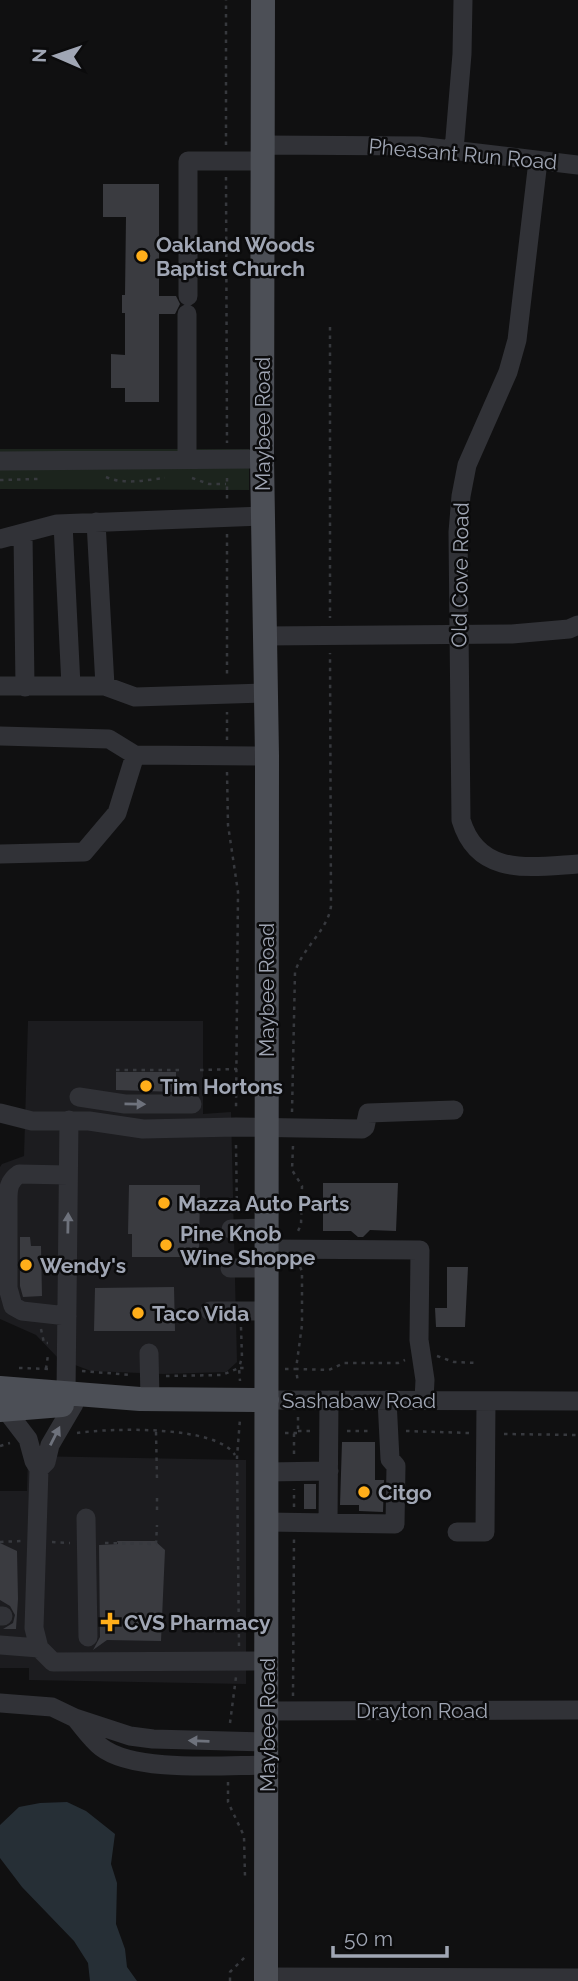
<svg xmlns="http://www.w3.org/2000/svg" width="578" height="1981" viewBox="0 0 578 1981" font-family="Raleway,sans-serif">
<rect width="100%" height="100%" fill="#101011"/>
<!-- built -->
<path fill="#1c1c1f" d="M28 1021H203V1114L231 1112 237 1362 226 1372 164 1374 91 1371 59 1359 36 1335 0 1319V1167L2 1164 24 1156Z
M28 1456 246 1460V1684L29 1680V1668H0V1491H27Z"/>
<!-- green -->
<path fill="#1c241d" d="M0 449H249V490L0 489Z"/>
<!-- water -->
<path fill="#262f36" d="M67 1802 86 1811 115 1834 111 1864 117 1883 116 1924 125 1949 127 1967 137 1981H90L88 1963 74 1941 22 1887 0 1858V1825L19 1807 40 1803Z"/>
<!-- building -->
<path fill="#3a3b40" d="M103 184H159V296H176L180 304 175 314H159V402H125V388H111V354L125 355V313H122V295H125L126 217H103Z
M116 1072H176V1092L116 1090Z
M323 1183H398L396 1231 370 1230 363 1237H358L351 1231H323Z
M129 1185H200L199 1257H132V1234H128Z
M20 1237H30L31 1246H41L42 1296 23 1297 20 1286Z
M447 1267H468L465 1327H436L435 1308H447Z
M174 1287 175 1331H94L95 1288Z
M342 1442H375V1480H384L383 1512 359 1511V1505H340Z
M304 1484H316V1509H304Z
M117 1541H155L165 1550 161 1641 107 1640 93 1650 100 1637 99 1545 118 1544Z
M0 1543 17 1551 18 1599 16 1629H3L13 1623 15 1615 10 1606 0 1600Z"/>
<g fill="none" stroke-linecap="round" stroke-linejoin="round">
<!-- path -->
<path stroke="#37393e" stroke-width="2.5" stroke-dasharray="3.5 5" stroke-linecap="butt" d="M226 145V0
M226 177 227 443
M330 327V618
M106 477C124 485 146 480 165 478
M192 478 209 484H226
M227 478V499
M0 480 38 479
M227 534V677
M227 740V712
M227 772 228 825 238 892 236 1111
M116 1070H184
M200 1070 237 1069
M292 1112 295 972C303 947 328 930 331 906L330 653
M236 1145 237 1212
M293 1146 292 1170 302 1186 301 1225 297 1233
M300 1267 302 1271V1325L296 1369 329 1370 344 1363H398L405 1360
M241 1327 242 1357 239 1368H247
M41 1329 44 1343H48
M437 1356 454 1362 478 1363
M19 1368 51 1369
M46 1369 48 1355
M285 1369H296L298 1383
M82 1371 131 1375
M166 1376 222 1375 239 1368 240 1381
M298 1431H312
M347 1431H371
M406 1431 469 1433
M156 1432 157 1479
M77 1433C111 1428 216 1425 235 1455
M285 1433H298V1417
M504 1434 578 1435
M0 1446 10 1443
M294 1454V1433
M294 1507V1489
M157 1510V1496
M0 1542 21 1541
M52 1542 70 1543
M105 1543 156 1544 157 1525
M239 1646 237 1457 240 1419
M293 1696 294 1538
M230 1723 236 1677
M228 1782V1802L244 1836 245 1876
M230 1981V1972L246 1956"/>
<!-- minor -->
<path stroke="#313237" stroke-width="19" d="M264 145 418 146 578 165
M454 150 462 54 463 0
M538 161 517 340 508 372 467 465 461 496 458 532 461 820C478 877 530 867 578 864
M188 296V161H264
M187 459V314
M0 461 262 459
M96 522 105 686
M63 524 71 686
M23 534 25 687
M0 539 57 524 262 516
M264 636 512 634 569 629 578 625
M0 686H105L135 697 266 693
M0 736 109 739 135 755 267 756
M0 854 84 852 117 813 135 755
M79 1097 125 1104H192
M0 1113 32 1121H89L143 1129 236 1127 362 1129 365 1127 368 1113 454 1110
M231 1229 266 1228
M266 1249 420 1250 419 1340 425 1380 424 1400
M230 1268H266
M210 1311H266
M67 1316 22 1311 13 1306 8 1288V1200C8 1188 9 1181 19 1174L68 1175
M149 1353 150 1399
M66 1393 69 1120
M267 1400 578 1401
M5 1409 28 1439 34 1461 39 1469 34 1628 39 1648 53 1662 267 1661
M39 1469 46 1462 50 1445 74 1404
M267 1472 329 1471
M86 1518 88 1637
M267 1522 395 1524 396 1466 390 1459 387 1400
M328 1523 329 1400
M457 1532H485L486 1401
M0 1616H3
M0 1645 39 1648
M0 1703 52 1707 75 1718
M267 1711 578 1710
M267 1765C224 1765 134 1773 101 1747 91 1739 83 1727 75 1718L130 1736 153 1739 267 1742
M266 1977 578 1978"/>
<!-- major -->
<path stroke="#4c4f56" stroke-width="24" d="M263 0 262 459 267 756 266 1981
M0 1388 140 1399 267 1400
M0 1410 62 1405"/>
</g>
<!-- one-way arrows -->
<defs><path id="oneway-solid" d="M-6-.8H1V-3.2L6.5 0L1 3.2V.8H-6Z" transform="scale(1.75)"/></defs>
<g fill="#6e727c">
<use href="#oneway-solid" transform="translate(135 1104) rotate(1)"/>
<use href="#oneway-solid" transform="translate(68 1223) rotate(-89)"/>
<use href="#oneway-solid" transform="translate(55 1436) rotate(-63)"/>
<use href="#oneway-solid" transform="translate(199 1741) rotate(-178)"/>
</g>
<!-- markers -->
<g fill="#ffae1a" stroke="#0b0b0c" stroke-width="2.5">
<circle cx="142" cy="256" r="7"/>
<circle cx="146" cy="1086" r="7"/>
<circle cx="164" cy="1203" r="7"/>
<circle cx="166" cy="1245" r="7"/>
<circle cx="26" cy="1265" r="7"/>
<circle cx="138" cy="1313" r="7"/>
<circle cx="364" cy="1492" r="7"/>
<path d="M106.5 1611.5h7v7h7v7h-7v7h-7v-7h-7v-7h7z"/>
</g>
<g text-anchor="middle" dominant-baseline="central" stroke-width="5" stroke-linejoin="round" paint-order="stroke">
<!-- street labels -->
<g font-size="21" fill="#a0a6b4" stroke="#0b0b0c">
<text transform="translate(463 154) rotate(5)">Pheasant Run Road</text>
<text transform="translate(262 424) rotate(-90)">Maybee Road</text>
<text transform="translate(460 575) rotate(-89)">Old Cove Road</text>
<text transform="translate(266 990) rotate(-90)">Maybee Road</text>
<text x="359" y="1400">Sashabaw Road</text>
<text x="422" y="1710">Drayton Road</text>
<text transform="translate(267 1725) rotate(-90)">Maybee Road</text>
</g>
<!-- poi labels -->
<g font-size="21" font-weight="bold" fill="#a0a6b4" stroke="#0b0b0c" text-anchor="start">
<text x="156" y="244">Oakland Woods<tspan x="156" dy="24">Baptist Church</tspan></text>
<text x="160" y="1086">Tim Hortons</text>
<text x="178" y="1203">Mazza Auto Parts</text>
<text x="180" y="1233">Pine Knob<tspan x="180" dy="24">Wine Shoppe</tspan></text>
<text x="40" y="1265">Wendy's</text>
<text x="152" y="1313">Taco Vida</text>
<text x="378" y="1492">Citgo</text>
<text x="124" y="1622">CVS Pharmacy</text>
</g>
</g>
<!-- north arrow -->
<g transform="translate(56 56) rotate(272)" stroke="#0b0b0c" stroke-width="5" paint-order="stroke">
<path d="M0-5L12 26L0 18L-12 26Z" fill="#a0a6b4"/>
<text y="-10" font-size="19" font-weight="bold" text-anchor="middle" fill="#a0a6b4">N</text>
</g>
<!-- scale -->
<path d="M333 1946v10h114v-10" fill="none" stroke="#a0a6b4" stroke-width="3.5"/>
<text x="344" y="1946" font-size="21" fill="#a0a6b4" stroke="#0b0b0c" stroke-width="5" paint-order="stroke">50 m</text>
</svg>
